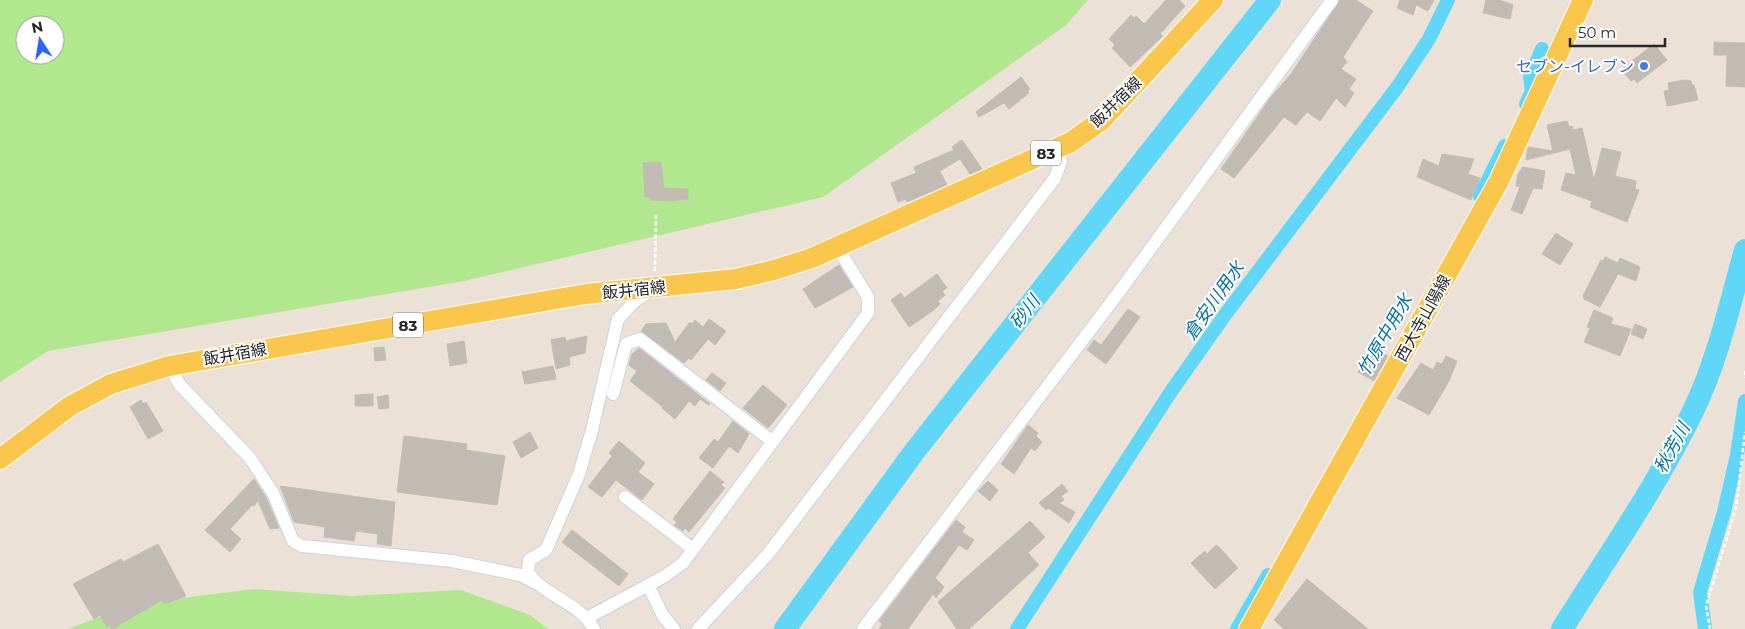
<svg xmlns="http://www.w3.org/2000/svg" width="1745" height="629" viewBox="0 0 1745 629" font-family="Montserrat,'Noto Sans JP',sans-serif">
<rect width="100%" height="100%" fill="#ebe1d6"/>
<!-- green -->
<path fill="#b1e78e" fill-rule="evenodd" d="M0 0H1088L1065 26 823 197 464 281 48 351 0 382ZM25 25H55V55H25Z
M254 589 351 596 461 590 530 615 548 629H68L134 604Z"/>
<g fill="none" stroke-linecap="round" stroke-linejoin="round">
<!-- canal -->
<path stroke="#60d7f7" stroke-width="14" d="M1526 104 1532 91 1530 77 1542 49
M1480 196 1505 146
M1017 629 1172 390 1225 315 1398 86 1429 39 1448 0
M1237 629 1268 575
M1705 629 1700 592 1724 512 1737 455 1745 401"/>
<!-- river -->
<path stroke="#60d7f7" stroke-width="22" d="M785 629 914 452 1270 0
M1562 629C1607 557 1657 486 1694 409 1718 359 1730 303 1745 250"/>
</g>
<!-- building -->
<path fill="#c2bbb4" stroke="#c6bdb1" d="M1166 0H1179L1185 6 1160 34 1163 36 1130 67 1112 48 1115 45 1109 39 1131 15 1134 18 1136 16 1144 24Z
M1340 0H1356L1373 11 1343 57 1347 62 1341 69 1356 79 1349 89 1354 93 1345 107 1336 98 1320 121 1307 112 1296 125 1284 117 1234 178 1221 169 1271 97 1291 74Z
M1400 0H1434L1428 11 1416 5 1413 15 1397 8Z
M1486 0H1499L1513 5 1510 19 1483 13Z
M1714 42 1745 43V87L1726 86 1727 55H1714Z
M1654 44 1667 60 1637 83 1634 79 1631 81 1623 72 1626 70 1624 67Z
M1021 77 1030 89 1027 91 1029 93 1009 109 1004 103 979 117 976 112Z
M1685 80 1691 81 1692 85H1694L1698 100 1667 106 1664 91 1669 90 1668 83Z
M1567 121 1569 127 1572 126 1573 130 1582 128 1594 180 1602 148 1621 152 1615 176 1636 181 1635 189 1639 190 1627 222 1590 207 1592 201 1561 190 1566 173 1576 175 1570 149 1526 160 1528 147 1553 151 1547 125Z
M962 140 982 169 970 174 960 159 940 171 947 185 907 202 906 199 898 202 891 183 916 173 914 167 954 150 952 147Z
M1442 154 1474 159 1468 174 1480 178 1471 200 1417 177 1423 159 1439 166Z
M661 162 664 188 688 189V199L670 201 650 200V197H645L643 163Z
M1523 167 1545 171 1542 189 1533 188 1522 214 1511 210 1520 187 1516 186 1518 174Z
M1556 233 1573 244 1560 265 1542 254Z
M1605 257 1618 263 1620 258 1640 267 1636 281 1618 274 1600 307 1584 299 1583 296 1601 260 1603 261Z
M839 265 853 287 815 308 803 289Z
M937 274 947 288 942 291 945 295 938 301 940 304 934 310 909 327 891 300 901 293 904 298Z
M1128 309 1140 317 1106 364 1087 350 1094 340 1101 345Z
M1594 310 1613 318 1611 324 1631 329 1620 356 1584 342 1590 328 1587 327Z
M709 319 726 331 715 345 708 339 691 360 689 358 684 363 641 331 646 324 666 323 675 342 690 322 692 324 695 320 703 327Z
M1635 324 1647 329 1643 339 1631 334Z
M587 336 585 353 569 357 570 365 556 369 551 340 565 337 566 341Z
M464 341 467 363 450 366 447 344Z
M384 347 386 360 375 361 374 348Z
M639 348 710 404 709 405 700 399 695 406 689 401 675 419 662 408 663 407 630 381 637 371 629 365 632 354Z
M1375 349 1388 356 1374 381 1358 372Z
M1446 356 1457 361 1449 381 1429 415 1397 398 1421 363 1433 370 1437 362 1442 364Z
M553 366 556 379 525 384 522 372Z
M712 373 726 383 720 391 706 380Z
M763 385 787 405 768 428 743 408Z
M373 394V406H355V395Z
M388 395 389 408 379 409 377 397Z
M141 400 143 404 146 402 163 431 148 439 130 407Z
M733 421 749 434 738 453 729 446 713 468 699 458 714 439 718 442Z
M1028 425 1038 433 1036 436 1042 442 1035 451 1031 448 1014 474 1001 464Z
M530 432 538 448 521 458 513 442Z
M404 436 467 444 466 450 505 456 497 505 397 492Z
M619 441 645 463 638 472 654 484 642 500 616 480 602 497 588 487 612 456 609 453Z
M710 471 724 482 721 485 725 488 689 532 685 528 683 531 674 525 677 522 673 519Z
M254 479 266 497 279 528 270 529 258 501 254 506 252 505 230 529 241 539 230 552 205 530Z
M988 481 998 490 990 501 978 491Z
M1062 484 1068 491 1061 496 1064 500 1059 503 1075 512 1069 523 1048 508 1046 510 1039 503Z
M280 486 395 502 391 546 377 544 378 534 356 531 354 541 324 537 325 527 294 522Z
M956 520 965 527 962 532 974 540 967 550 959 545 935 578 944 587 936 598 933 594 908 629H879L882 624 879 621Z
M1030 521 1045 537 1028 553 1039 565 969 629H957L938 602Z
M572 530 628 574 619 586 562 542Z
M158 544 186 596 164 604 162 600 112 629 110 625 107 627 100 615 94 619 73 584 121 559 123 562Z
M1215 546H1218L1238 568 1215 589 1191 563 1205 551 1207 554Z
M1307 579 1368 629H1284L1274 620Z"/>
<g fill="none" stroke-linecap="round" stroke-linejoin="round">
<defs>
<path id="street" d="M169 366 180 385 250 458 273 493 293 541 302 546 452 561 520 575 536 583
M613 394 626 344 640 339 773 442
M625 497 693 549
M648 585 663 616 674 629
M587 618 665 576 683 563 868 313V297L837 247
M594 629C580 602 544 597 528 572L529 560 546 550 579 474 592 430 618 319 635 301 651 290
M698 629 768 554 1055 178 1061 161 1057 148
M863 629 1116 296 1332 0"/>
<path id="primary" d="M0 459 70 406 111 384 169 366 586 294 736 279 774 270 812 258 1071 142 1102 120 1213 0
M1249 629 1499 181 1583 0"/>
</defs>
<!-- street casing -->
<use href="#street" stroke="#ccd1e2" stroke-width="14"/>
<!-- primary casing -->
<use href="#primary" stroke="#fff" stroke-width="22"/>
<!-- path -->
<path stroke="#fff" stroke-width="2.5" stroke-dasharray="4 2.5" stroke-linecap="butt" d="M655 271 656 213
M1745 371V378
M1710 629 1706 606 1736 508 1745 432"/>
<!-- street -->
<use href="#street" stroke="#fff" stroke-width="12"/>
<!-- primary -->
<use href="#primary" stroke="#fac74c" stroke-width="20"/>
</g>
<!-- markers -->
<circle fill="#3f7fe0" stroke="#fff" stroke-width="2" cx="1644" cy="66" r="5"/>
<g text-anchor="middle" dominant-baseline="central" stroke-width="4" stroke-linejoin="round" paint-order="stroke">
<!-- shield labels -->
<g fill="#fff" stroke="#686868" stroke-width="1">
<rect x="1031" y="140.5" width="30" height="25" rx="4"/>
<rect x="393" y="312.5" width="30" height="25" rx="4"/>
</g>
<g font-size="15" font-weight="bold" fill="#272727">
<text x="1046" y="153">83</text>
<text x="408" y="325">83</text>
</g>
<!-- shop labels -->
<g font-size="16" fill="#366cbe" stroke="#fff" text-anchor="end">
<text x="1634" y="66">セブン-イレブン</text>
</g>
<!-- street labels -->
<g font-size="16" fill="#272727" stroke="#fff">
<text transform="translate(1116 102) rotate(-44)">飯井宿線</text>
<text transform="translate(634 290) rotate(-6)">飯井宿線</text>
<text transform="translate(1423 318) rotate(-61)">西大寺山陽線</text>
<text transform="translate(235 354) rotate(-10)">飯井宿線</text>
</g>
<!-- water labels -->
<g font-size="18" font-style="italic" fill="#04729e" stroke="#fff">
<text transform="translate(1214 301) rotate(-55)">倉安川用水</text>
<text transform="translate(1025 312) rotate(-52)">砂川</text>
<text transform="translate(1385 335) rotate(-60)">竹原中用水</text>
<text transform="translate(1672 448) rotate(-61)">秋芳川</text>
</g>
</g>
<!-- north arrow -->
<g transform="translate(40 40) rotate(348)"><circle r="24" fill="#ffffff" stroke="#a9a9a9"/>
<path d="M0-4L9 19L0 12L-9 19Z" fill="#2f62ff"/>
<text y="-8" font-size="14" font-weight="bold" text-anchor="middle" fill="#272727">N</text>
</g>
<!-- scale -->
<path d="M1570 38v8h95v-8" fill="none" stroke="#272727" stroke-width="2.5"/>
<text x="1578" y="38" font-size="15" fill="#272727" stroke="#ffffff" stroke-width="4" paint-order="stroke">50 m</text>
</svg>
